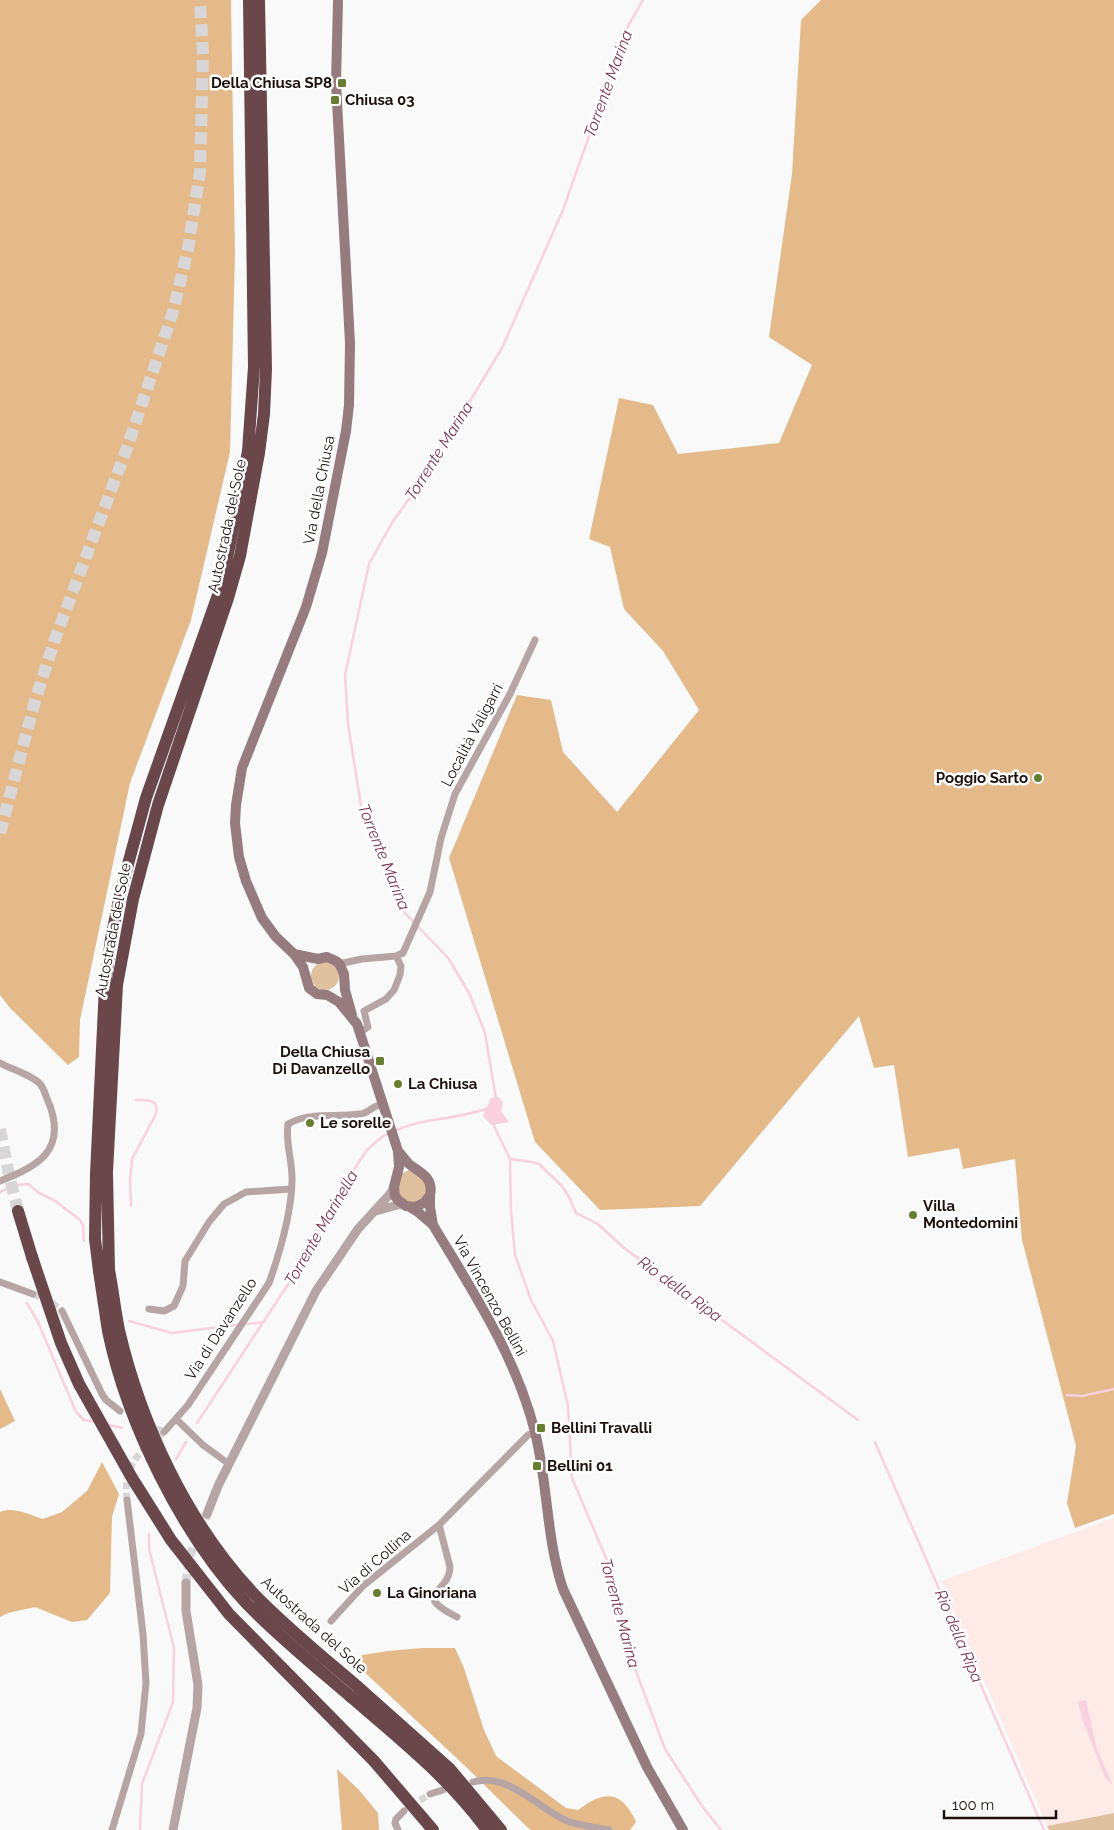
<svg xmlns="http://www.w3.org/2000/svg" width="1114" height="1830" viewBox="0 0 1114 1830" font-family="Raleway,sans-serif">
<rect width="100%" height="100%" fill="#f9f9f9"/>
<!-- built -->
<path fill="#feeae6" d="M1114 1518V1813L1047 1826 941 1581Z"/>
<!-- green -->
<path fill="#dfc09f" d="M311 976a14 14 0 1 1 28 0a14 14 0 1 1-28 0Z
M409 1170 431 1185 415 1207 394 1192 400 1174Z
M1114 1813V1830H1049L1047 1826Z"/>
<!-- forest -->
<path fill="#e4ba8b" d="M0 0H231L235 254 230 452 191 620 130 783 80 1020 79 1057 68 1065 10 1008 0 995Z
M821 0H1114V1514L1075 1528 1067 1503 1076 1446 1022 1240 1015 1159 963 1169 959 1148 908 1157 894 1065 874 1068 859 1016 700 1206 600 1210 535 1142 449 858 517 695 551 700 563 752 617 812 699 710 663 651 624 609 610 547 589 539 619 398 653 405 678 454 779 443 812 365 769 337 792 174 801 20Z
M0 1389 15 1421 0 1429Z
M102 1462 119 1494 112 1517 110 1593 87 1620 72 1622 35 1607 8 1613 0 1617V1512C13 1506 30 1515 43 1519L62 1512 87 1491Z
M422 1648H455L464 1668 484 1730 496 1756 566 1808 578 1810C604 1790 622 1790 636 1822L630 1830H531L527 1827 464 1765 361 1669 362 1655 388 1651Z
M337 1769 359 1790 378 1813 379 1830H342Z"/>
<!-- water -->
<path fill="#f8d0de" d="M499 1097 503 1103 501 1111 509 1122 491 1125 483 1116 491 1098Z
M1086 1700C1089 1713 1092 1728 1095 1741 1097 1753 1108 1772 1112 1785L1105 1777 1082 1719 1078 1701Z"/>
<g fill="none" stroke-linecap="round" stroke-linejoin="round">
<!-- stream -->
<path stroke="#f8d0de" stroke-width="2.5" d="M496 1099 485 1033 470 995 449 959 405 913 362 812 348 724 345 675 369 564 393 521 420 484 502 348 563 210 627 28 643 0
M495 1122 494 1126 510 1159 511 1211 515 1255 531 1300 553 1341 568 1406 572 1478 609 1565 628 1650 665 1749 702 1806 721 1830
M395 1131C424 1117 458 1120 488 1108
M510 1159 532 1162 539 1164 562 1186 569 1197 576 1213 598 1224 624 1248 858 1420
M0 1192 15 1185 28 1184 39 1193 54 1200 80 1220 83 1226 84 1241
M131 1206 130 1182 132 1159 156 1114C159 1099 148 1100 136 1100
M27 1303 38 1322 76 1412 84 1420 96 1422
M129 1321 172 1333 236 1325
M248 1324 264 1322
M1067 1395 1082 1396 1114 1389
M197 1423 291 1280 331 1204 367 1150 383 1136 390 1133
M106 1424 122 1428
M875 1442 1044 1830
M176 1459 186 1442
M140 1830 142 1784 173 1702 174 1648 149 1549V1534"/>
<!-- minor-tunnel -->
<path stroke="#d8d6d6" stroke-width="7" stroke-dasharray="7 3.5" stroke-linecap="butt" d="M33 1294 51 1302 62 1311
M127 1500C123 1462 139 1454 164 1432L149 1426
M411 1806 430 1794"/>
<!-- tertiary-tunnel -->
<path stroke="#d8d6d6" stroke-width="9" stroke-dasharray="9 4.5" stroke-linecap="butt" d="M186 1583 190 1555 207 1514"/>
<!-- motorway-tunnel -->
<path stroke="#d8d6d6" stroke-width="12" stroke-dasharray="12 6" stroke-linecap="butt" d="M0 833 35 701 55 639 127 448 173 312 188 249 200 172 203 55 200 0
M0 1129 9 1175 18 1211"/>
<!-- minor -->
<path stroke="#b7a5a6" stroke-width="7" d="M337 961 343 963 362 959 396 956 403 953 430 892 441 838 455 794 510 694 535 640
M361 1032 368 1027 364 1011 386 999 394 990 400 975 401 966 396 956
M0 1063C11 1069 34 1076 41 1085 45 1091 47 1100 50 1106 66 1151 37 1167 0 1181
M0 1282 33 1294
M149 1309 164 1311 174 1306 183 1286 185 1261 209 1222 224 1204 246 1192 291 1189
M62 1311 102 1394 106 1400 120 1411
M176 1419 203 1445 229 1464
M164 1432 188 1405 269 1283C280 1252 291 1216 292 1182 293 1162 285 1144 288 1124 311 1111 335 1118 360 1114 370 1113 372 1105 384 1104
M439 1525 450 1567C449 1595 410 1593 457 1617
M331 1621 363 1586 439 1525 528 1435 536 1433
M473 1782C509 1772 537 1808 567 1821 581 1826 595 1827 609 1830
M430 1794 443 1790
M112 1830 141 1734 146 1683 143 1634 127 1500
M398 1830 395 1823 396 1819 404 1811"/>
<!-- tertiary -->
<path stroke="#b7a5a6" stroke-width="9" d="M376 1211 401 1204
M207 1514 218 1486 316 1291 358 1229 390 1194 394 1187
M173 1830 197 1708 198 1685 186 1611V1583"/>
<!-- secondary -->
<path stroke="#967c7e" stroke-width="10" d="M338 0 336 83 350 343 349 405 346 431 322 553 306 607 242 768 236 805 235 823 239 857 246 881 262 918 276 937 294 954 303 967 309 988 317 994 327 995 339 1002 357 1024 398 1151 399 1167 394 1187 395 1196 398 1200 406 1206 415 1207 424 1203 430 1195C434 1177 420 1173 409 1164 405 1160 402 1155 398 1151
M294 954 318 959 327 957 336 961 340 965 344 974 345 990 352 1015
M430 1195V1207L433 1225
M410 1207 418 1212 433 1225C473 1292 516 1356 535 1432 548 1484 546 1538 563 1589L647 1767 683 1830"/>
<!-- motorway -->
<path stroke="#69474a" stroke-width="12" d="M18 1211 32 1257
M109 1270 107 1172 117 985 133 899 158 805 228 598 240 556 259 453 264 414 266 369 259 0
M99 1271 95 1239 96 1174 105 986 111 939 121 890 146 798 218 595 228 553 248 451 254 367 249 0
M358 1687 450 1769 501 1830
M351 1697C399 1738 449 1778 487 1830
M374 1761 433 1830"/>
<!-- motorway-bridge -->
<path stroke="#69474a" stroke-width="12" d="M32 1257 61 1343 79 1384 132 1478 171 1540 229 1614 374 1761
M109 1270C113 1290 115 1311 119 1330 141 1424 187 1523 254 1594 286 1627 323 1657 358 1687
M99 1271C102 1291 105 1311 108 1331 127 1423 182 1535 246 1603 279 1637 315 1666 351 1697"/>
</g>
<!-- markers -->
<g fill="#677f32" stroke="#fff" stroke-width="2">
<rect x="337" y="78" width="10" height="10" rx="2.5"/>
<rect x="330" y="95" width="10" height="10" rx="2.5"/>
<circle cx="1038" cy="778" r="5"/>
<rect x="375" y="1056" width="10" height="10" rx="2.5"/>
<circle cx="398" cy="1084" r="5"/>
<circle cx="310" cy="1123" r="5"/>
<circle cx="913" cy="1215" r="5"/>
<rect x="536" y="1423" width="10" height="10" rx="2.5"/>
<rect x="532" y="1461" width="10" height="10" rx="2.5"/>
<circle cx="377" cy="1593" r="5"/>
</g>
<g text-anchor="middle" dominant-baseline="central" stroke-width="5" stroke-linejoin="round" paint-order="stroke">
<!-- poi labels -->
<g font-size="15" font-weight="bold" fill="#1d100d" stroke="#fff" text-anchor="start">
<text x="332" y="83" text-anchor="end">Della Chiusa SP8</text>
<text x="345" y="100">Chiusa 03</text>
<text x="1028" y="778" text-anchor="end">Poggio Sarto</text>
<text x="370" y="1052" text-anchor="end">Della Chiusa<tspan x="370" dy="17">Di Davanzello</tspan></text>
<text x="408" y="1084">La Chiusa</text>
<text x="320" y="1123">Le sorelle</text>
<text x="923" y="1206">Villa<tspan x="923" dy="17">Montedomini</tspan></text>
<text x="551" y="1428">Bellini Travalli</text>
<text x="547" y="1466">Bellini 01</text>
<text x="387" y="1593">La Ginoriana</text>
</g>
<!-- street labels -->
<g font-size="15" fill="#1d100d" stroke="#fff">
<text transform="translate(319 490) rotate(-79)">Via della Chiusa</text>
<text transform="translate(227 526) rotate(-78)">Autostrada del Sole</text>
<text transform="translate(472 735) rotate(-62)">Località Valigarri</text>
<text transform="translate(113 930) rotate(-79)">Autostrada del Sole</text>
<text transform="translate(490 1296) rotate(61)">Via Vincenzo Bellini</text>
<text transform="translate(221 1329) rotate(-57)">Via di Davanzello</text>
<text transform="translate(375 1562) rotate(-41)">Via di Collina</text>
<text transform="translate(314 1625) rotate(42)">Autostrada del Sole</text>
</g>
<!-- water labels -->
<g font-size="16" font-style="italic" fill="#7d3354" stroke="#fff">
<text transform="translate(608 84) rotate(-70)">Torrente Marina</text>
<text transform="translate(439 451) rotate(-58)">Torrente Marina</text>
<text transform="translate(384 857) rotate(68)">Torrente Marina</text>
<text transform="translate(321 1228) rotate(-60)">Torrente Marinella</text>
<text transform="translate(680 1289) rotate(36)">Rio della Ripa</text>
<text transform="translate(620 1613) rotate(75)">Torrente Marina</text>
<text transform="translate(959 1636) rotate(67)">Rio della Ripa</text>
</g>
</g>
<!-- scale -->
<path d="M944 1810v8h112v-8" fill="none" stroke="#1d100d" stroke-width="2.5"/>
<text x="952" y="1810" font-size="15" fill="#1d100d" stroke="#ffffff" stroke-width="4" paint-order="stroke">100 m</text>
</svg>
